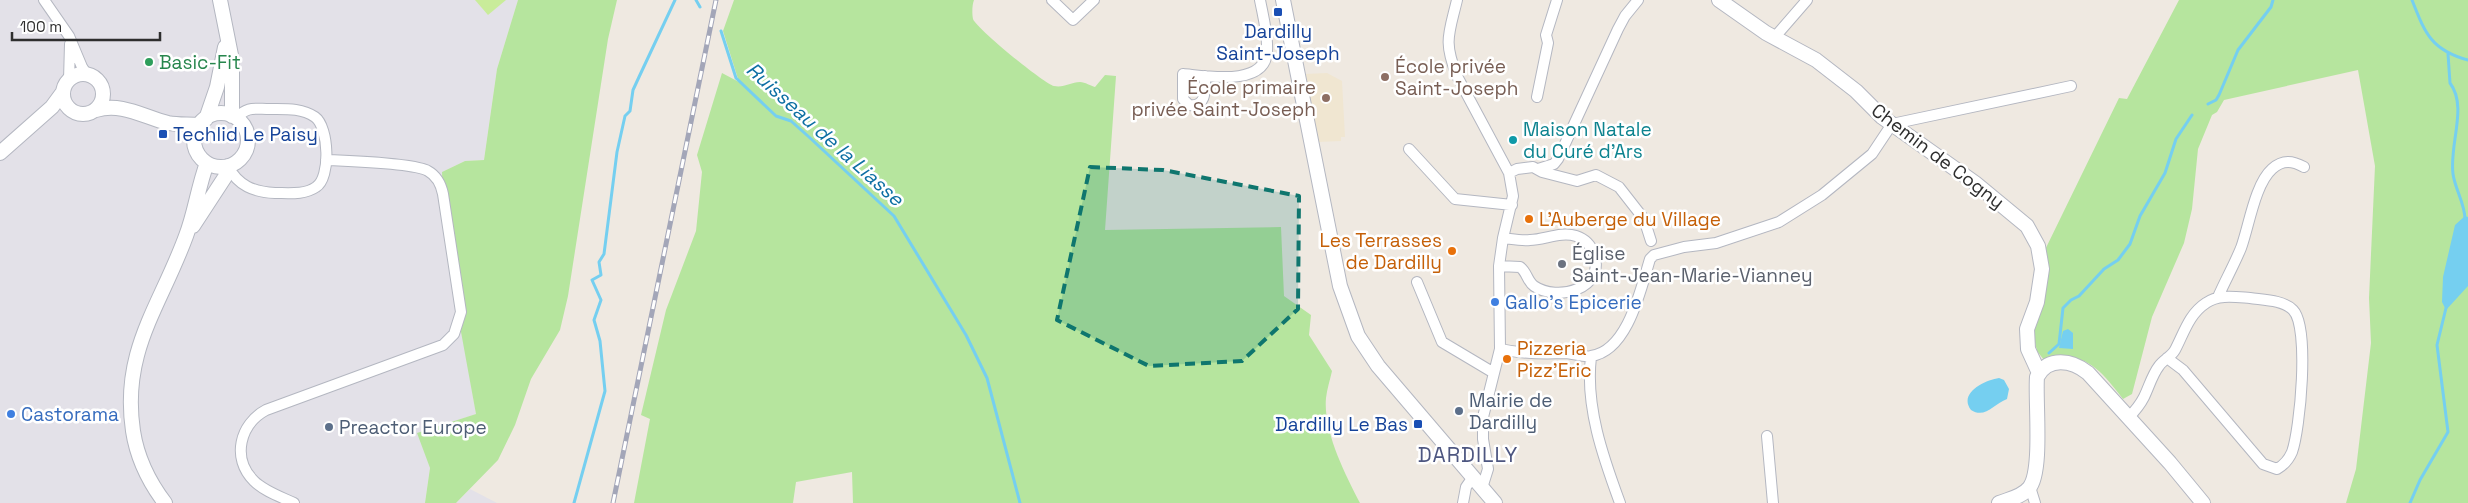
<svg xmlns="http://www.w3.org/2000/svg" width="2468" height="503" viewBox="0 0 2468 503" font-family="'Space Grotesk',sans-serif">
<rect width="100%" height="100%" fill="#efe9e1"/>
<!-- industrial -->
<path fill="#e3e1e8" d="M0 0H518L497 69 484 160 465 161 442 172 460 322 476 414 418 433 430 468 425 503H0Z
M470 489 497 503H456Z"/>
<!-- education -->
<path fill="#f0e6d1" d="M1327 73 1342 81 1345 137H1341V141L1318 142 1305 74Z"/>
<!-- green -->
<path fill="#b6e59e" d="M518 0H617L608 39 568 296 560 330 531 379 515 425 498 460 456 503H425L430 468 417 433 476 414C462 335 444 252 442 172L465 161 484 160 497 69Z
M734 0H974C972 5 972 14 973 19 976 28 1043 83 1054 86 1064 88 1071 82 1080 82 1085 82 1091 86 1095 87L1105 75 1116 76 1105 230 1281 227 1284 296 1311 315 1309 335 1332 371C1330 380 1327 389 1326 398 1323 431 1345 474 1360 503H853L852 472 796 482 793 503H634L650 419 641 415 666 310 696 231 702 172 697 155 722 73 739 82 723 31Z
M2179 0H2468V503H2346L2356 469 2371 343 2369 298 2375 166 2358 70 2224 100 2217 112 2212 115 2198 149 2192 209 2184 243 2152 317 2132 394 2123 399C2100 369 2084 349 2044 360L2037 351 2032 329 2042 256 2119 98 2127 99Z"/>
<!-- pitch -->
<path fill="#c9ec9a" d="M475 0H506L488 15Z"/>
<!-- water -->
<path fill="#75cff0" d="M2465 216 2468 217V286L2446 310 2442 302 2443 277 2455 225Z
M2068 329 2073 333V349L2059 348 2063 331Z
M1999 378 2004 380 2009 389 2007 399C1994 404 1985 419 1971 410 1958 393 1985 380 1999 378Z"/>
<g fill="none" stroke-linecap="round" stroke-linejoin="round">
<!-- stream -->
<path stroke="#75cff0" stroke-width="3" d="M696 0 700 7
M2412 0C2425 33 2431 50 2468 60
M721 31 736 78 776 116 791 121 809 137 894 216 966 335 987 378 1020 503
M2448 54 2450 83C2468 107 2449 144 2453 174 2455 189 2465 204 2465 219
M2208 104 2216 100 2219 95 2238 50 2271 7 2273 0
M2049 353 2059 344 2063 308 2071 300 2079 296 2104 269 2118 260 2130 244 2140 216 2165 173 2176 139 2192 115
M574 503 605 391 600 341 594 320 601 300 592 280 601 275 599 262 604 254 617 152 625 116 630 111 633 90 639 77 675 0
M2410 503 2420 480 2448 432 2437 345 2446 308"/>
<defs>
<path id="street" d="M44 0 69 36 82 67 87 75
M1052 0 1073 20 1094 0
M1457 0C1449 34 1443 41 1457 76L1509 173 1513 196 1503 238 1499 266 1500 349 1483 417V439L1488 469 1482 488
M1774 38 1807 0
M1205 76C1205 89 1207 108 1189 105L1183 99V74C1206 76 1266 87 1267 51 1268 34 1263 16 1260 0
M69 80 70 44
M1537 97 1548 43 1546 35 1557 0
M1409 149 1455 199 1512 205
M228 166C238 186 254 192 275 193 288 193 305 195 316 187 331 178 329 127 315 117 302 108 286 109 270 109 254 109 248 106 236 118
M1538 169 1554 164 1558 159 1618 29 1625 16 1638 0
M1509 173 1517 169 1533 167 1542 172 1577 181 1596 175 1619 187 1644 219 1651 241
M1499 266 1520 267C1527 272 1527 281 1534 286 1557 302 1606 289 1594 254 1591 245 1585 239 1576 236 1561 231 1544 240 1530 240 1521 241 1512 239 1503 238
M1417 282 1442 342 1494 373
M2218 297C2225 281 2234 265 2241 248 2249 226 2255 184 2272 169 2283 159 2293 161 2304 167
M1500 349C1522 354 1543 354 1565 353 1573 353 1584 358 1591 356 1628 351 1641 288 1650 259L1654 255 1684 247 1716 243 1779 222 1822 195 1872 154 1892 124 2071 86
M1591 357C1585 406 1603 457 1620 503
M2128 418C2134 412 2140 405 2144 397 2149 387 2152 375 2159 366 2163 360 2171 357 2175 350 2184 333 2189 314 2206 303 2218 294 2236 297 2250 298 2264 300 2283 300 2293 310 2310 327 2300 430 2292 452 2289 459 2284 465 2277 469L2263 464 2183 370 2167 358
M1767 436 1773 503
M2030 487 2035 503
M294 503C281 497 264 491 254 481 231 458 240 424 266 410L443 345 454 334 461 312 443 194C441 184 437 176 428 171 414 163 347 161 326 160
M1463 503 1466 487 1473 477"/>
<path id="secondary" d="M220 0 232 60V116
M1283 0 1340 286 1358 336 1378 366 1495 503
M1719 0 1766 33 1816 60 1856 91 1882 117 1975 183 2027 226 2038 246 2042 269 2037 302 2027 329 2028 349 2039 373
M63 94a20 20 0 1 1 40 0a20 20 0 1 1-40 0Z
M96 110C121 102 144 117 168 123 178 125 189 124 199 125
M194 140a27 27 0 1 1 54 0a27 27 0 1 1-54 0Z
M206 119 217 87 225 47
M0 153 52 107 63 92
M193 226 225 177 228 166
M165 503C149 482 137 457 133 431 121 351 160 307 186 236 195 213 198 187 207 163
M1999 503C2009 499 2022 497 2029 488 2043 472 2035 400 2037 377 2048 356 2072 360 2088 373L2170 463 2203 503"/>
</defs>
<!-- street casing -->
<use href="#street" stroke="#b4b7c1" stroke-width="12"/>
<!-- secondary casing -->
<use href="#secondary" stroke="#b4b7c1" stroke-width="16"/>
<!-- street -->
<use href="#street" stroke="#fff" stroke-width="10"/>
<!-- secondary -->
<use href="#secondary" stroke="#fff" stroke-width="14"/>
<defs>
<path id="rail" d="M613 503 716 0"/>
</defs>
<!-- rail casing -->
<use href="#rail" stroke="#a3a6b8" stroke-width="5"/>
<!-- rail -->
<use href="#rail" stroke="#fff" stroke-width="3" stroke-dasharray="9" stroke-linecap="butt"/>
</g>
<!-- marked area -->
<path fill="#0f766e" fill-opacity="0.2" stroke="#0f766e" stroke-width="4" stroke-dasharray="10 6" stroke-linejoin="round" d="M1090 167 1163 170 1299 196 1298 309 1242 361 1149 366 1057 320Z"/>
<!-- markers -->
<g fill="#1a4fb4" stroke="#fff" stroke-width="2">
<rect x="1273" y="7" width="10" height="10" rx="2.5"/>
<rect x="158" y="129" width="10" height="10" rx="2.5"/>
<rect x="1413" y="419" width="10" height="10" rx="2.5"/>
</g>
<circle fill="#2e9e5b" stroke="#fff" stroke-width="2" cx="149" cy="62" r="5"/>
<g fill="#8d6e63" stroke="#fff" stroke-width="2">
<circle cx="1385" cy="77" r="5"/>
<circle cx="1326" cy="98" r="5"/>
</g>
<circle fill="#0f9aa8" stroke="#fff" stroke-width="2" cx="1513" cy="140" r="5"/>
<g fill="#e8710a" stroke="#fff" stroke-width="2">
<circle cx="1529" cy="219" r="5"/>
<circle cx="1452" cy="251" r="5"/>
<circle cx="1507" cy="359" r="5"/>
</g>
<circle fill="#6b7280" stroke="#fff" stroke-width="2" cx="1562" cy="264" r="5"/>
<g fill="#3f7fe0" stroke="#fff" stroke-width="2">
<circle cx="1495" cy="302" r="5"/>
<circle cx="11" cy="414" r="5"/>
</g>
<g fill="#5c6f8a" stroke="#fff" stroke-width="2">
<circle cx="1459" cy="411" r="5"/>
<circle cx="329" cy="427" r="5"/>
</g>
<g text-anchor="middle" dominant-baseline="central" stroke-width="5" stroke-linejoin="round" paint-order="stroke">
<!-- transit labels -->
<g font-size="19" fill="#164399" stroke="#fff">
<text x="1278" y="31">Dardilly<tspan x="1278" dy="22">Saint-Joseph</tspan></text>
<text x="173" y="134" text-anchor="start">Techlid Le Paisy</text>
<text x="1408" y="424" text-anchor="end">Dardilly Le Bas</text>
</g>
<!-- leisure labels -->
<g font-size="19" fill="#27864d" stroke="#fff" text-anchor="start">
<text x="159" y="62">Basic-Fit</text>
</g>
<!-- education labels -->
<g font-size="19" fill="#785e54" stroke="#fff" text-anchor="start">
<text x="1395" y="66">École privée<tspan x="1395" dy="22">Saint-Joseph</tspan></text>
<text x="1316" y="87" text-anchor="end">École primaire<tspan x="1316" dy="22">privée Saint-Joseph</tspan></text>
</g>
<!-- culture labels -->
<g font-size="19" fill="#0d838f" stroke="#fff" text-anchor="start">
<text x="1523" y="129">Maison Natale<tspan x="1523" dy="22">du Curé d'Ars</tspan></text>
</g>
<!-- street labels -->
<g font-size="19" fill="#2e2e2e" stroke="#fff">
<text transform="translate(1938 156) rotate(37)">Chemin de Cogny</text>
</g>
<!-- food labels -->
<g font-size="19" fill="#c56008" stroke="#fff" text-anchor="start">
<text x="1539" y="219">L'Auberge du Village</text>
<text x="1442" y="240" text-anchor="end">Les Terrasses<tspan x="1442" dy="22">de Dardilly</tspan></text>
<text x="1517" y="348">Pizzeria<tspan x="1517" dy="22">Pizz'Eric</tspan></text>
</g>
<!-- worship labels -->
<g font-size="19" fill="#5b616d" stroke="#fff" text-anchor="start">
<text x="1572" y="253">Église<tspan x="1572" dy="22">Saint-Jean-Marie-Vianney</tspan></text>
</g>
<!-- shop labels -->
<g font-size="19" fill="#366cbe" stroke="#fff" text-anchor="start">
<text x="1505" y="302">Gallo's Epicerie</text>
<text x="21" y="414">Castorama</text>
</g>
<!-- service labels -->
<g font-size="19" fill="#4e5e75" stroke="#fff" text-anchor="start">
<text x="1469" y="400">Mairie de<tspan x="1469" dy="22">Dardilly</tspan></text>
<text x="339" y="427">Preactor Europe</text>
</g>
<!-- water labels -->
<g font-size="20" font-style="italic" fill="#0d6fa3" stroke="#fff">
<text transform="translate(825 134) rotate(42)">Ruisseau de la Liasse</text>
</g>
<!-- quarter labels -->
<g font-size="21" letter-spacing="1" fill="#4d5680" stroke="#fff">
<text x="1468" y="454">DARDILLY</text>
</g>
</g>
<!-- scale -->
<path d="M12 32v8h148v-8" fill="none" stroke="#2e2e2e" stroke-width="2.5"/>
<text x="20" y="32" font-size="15" fill="#2e2e2e" stroke="#ffffff" stroke-width="4" paint-order="stroke">100 m</text>
</svg>
